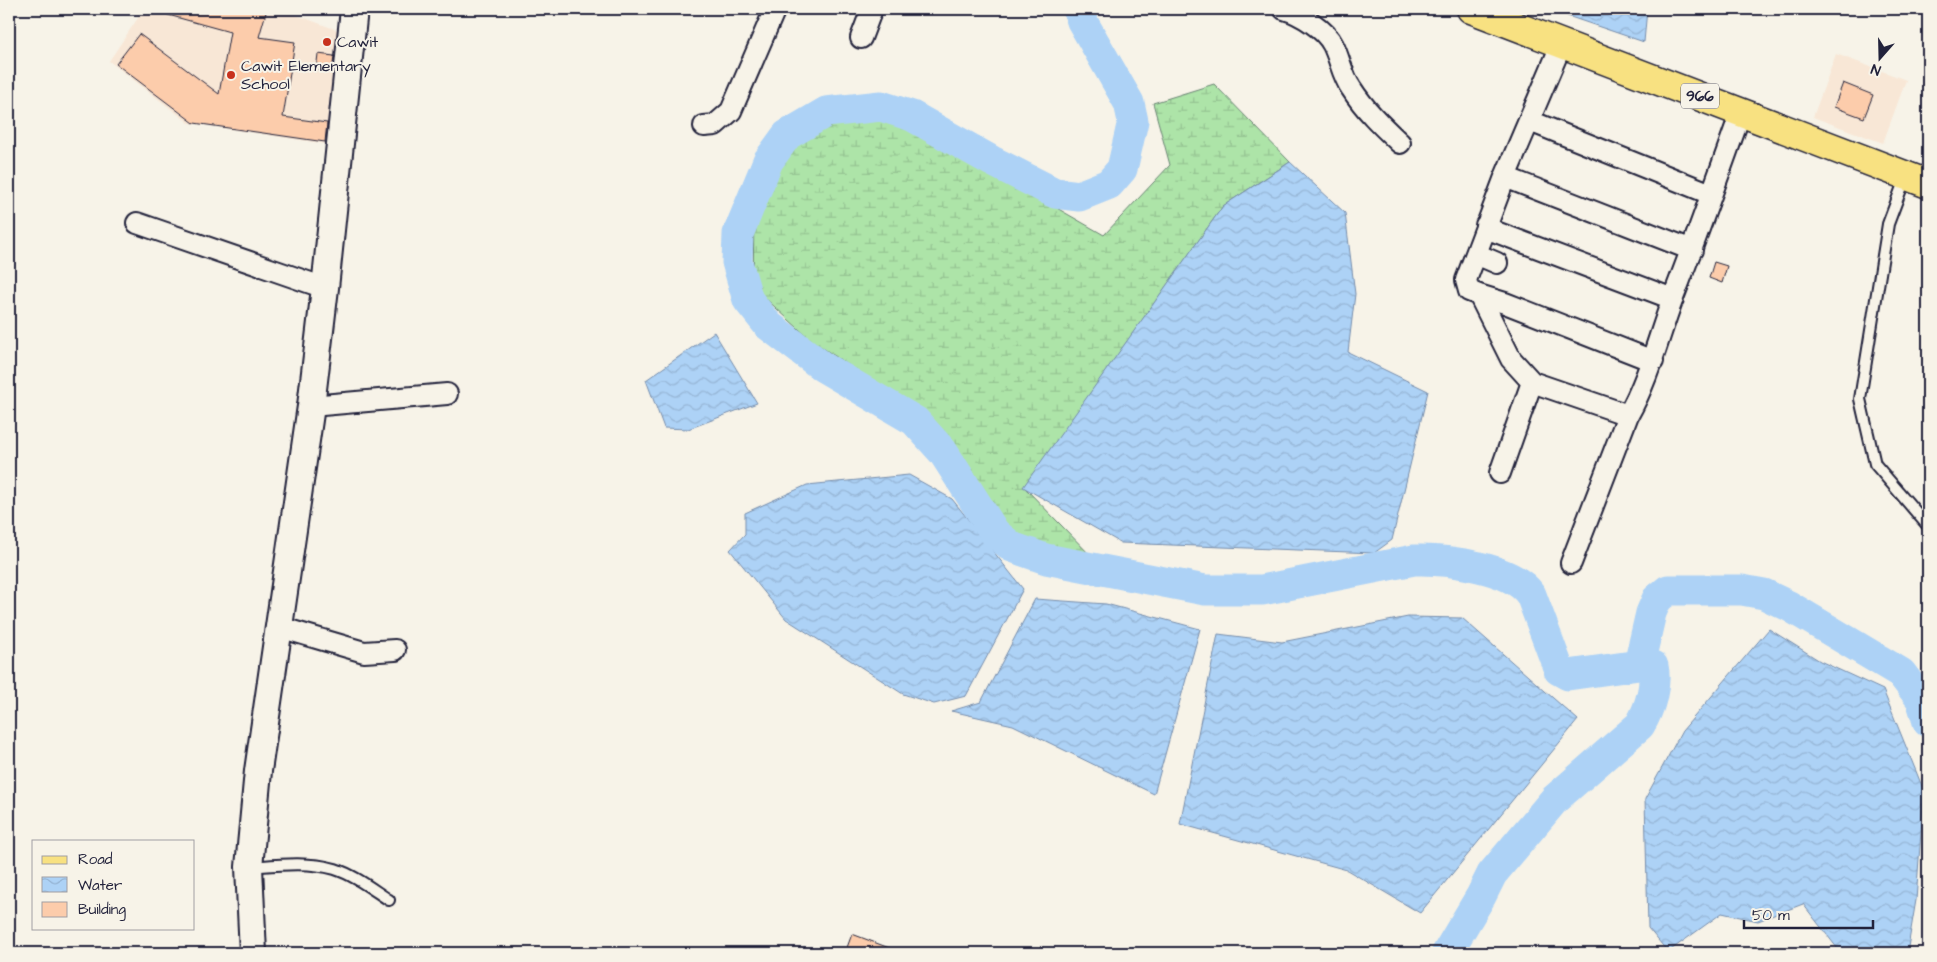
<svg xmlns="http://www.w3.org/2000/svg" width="1937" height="962" viewBox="0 0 1937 962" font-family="'Architects Daughter',sans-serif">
<defs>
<pattern id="wetland-marsh" width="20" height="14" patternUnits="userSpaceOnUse" patternTransform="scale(1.25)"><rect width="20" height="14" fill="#ade4a8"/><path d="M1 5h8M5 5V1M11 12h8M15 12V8" fill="none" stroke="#95c392"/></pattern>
<pattern id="water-waves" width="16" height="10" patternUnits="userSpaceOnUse" patternTransform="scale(1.25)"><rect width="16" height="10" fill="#add2f6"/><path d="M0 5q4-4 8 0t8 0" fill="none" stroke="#95b4d4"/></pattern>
</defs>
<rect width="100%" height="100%" fill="#f7f3e8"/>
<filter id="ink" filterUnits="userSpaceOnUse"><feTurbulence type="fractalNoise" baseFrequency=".02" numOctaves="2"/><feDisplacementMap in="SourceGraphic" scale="10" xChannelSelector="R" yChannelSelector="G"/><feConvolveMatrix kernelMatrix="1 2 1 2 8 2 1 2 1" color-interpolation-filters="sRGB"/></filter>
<g filter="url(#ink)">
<!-- built -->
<path fill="#f8e7d6" d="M144 9H280L340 31 326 144 189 123 109 61Z
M1836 54 1906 80 1883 143 1813 117Z"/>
<!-- wetland -->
<path fill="url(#wetland-marsh)" stroke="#688372" d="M1214 84 1290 162 1223 206 1024 487 1096 561 1039 551 1007 526 926 417 811 340 753 287 754 215 798 137 865 116 932 137 1104 235 1170 165 1153 103Z"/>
<!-- water -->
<path fill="url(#water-waves)" stroke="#758cab" d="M1547 9H1647L1644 42Z
M1290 162 1345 213 1355 294 1348 352 1428 391 1392 540 1374 553 1121 543 1023 487 1223 206Z
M714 332 757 403 688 429 664 428 646 380Z
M909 475 952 499 1023 589 966 696 934 704 903 694 786 619 730 550 745 534V513L807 485Z
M1035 599 1106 604 1200 629 1154 794 1013 725 951 711 981 702Z
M1408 617 1462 618 1578 720 1420 913 1347 870 1180 824 1218 634 1282 642Z
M1769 629 1820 661 1883 690 1924 791 1916 900 1907 953H1841L1803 904 1758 921 1722 913 1668 952 1648 928 1645 799 1682 731Z"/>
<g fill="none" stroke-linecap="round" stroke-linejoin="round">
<!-- river -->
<path stroke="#add2f6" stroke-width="31" d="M1078 9 1082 21 1129 103 1133 121 1122 169 1109 184 1079 196 1055 193 992 161 912 116 881 106 826 112 787 135 768 161 738 234 737 262 748 300 768 325 823 367 915 421 943 452 995 533 1012 547 1046 559 1205 590H1262L1414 560C1445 559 1513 567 1531 595L1559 670 1568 675 1639 665 1653 666C1657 685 1650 708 1640 725L1555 799 1492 874 1481 896 1447 953
M1639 665 1651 613 1657 599 1668 590H1742L1764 594 1789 606 1901 673 1921 699 1928 722"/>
</g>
<!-- building -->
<path fill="#fcccab" stroke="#22223b" d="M162 9H267L259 37 295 42 283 117 327 123 325 142 194 123 116 64 139 34 219 94 230 32 161 13Z
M318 54 334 56 332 72 316 70Z
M1843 83 1873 95 1864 118 1834 107Z
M1714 262 1727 266 1722 283 1709 278Z
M852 934 900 952V953H845Z"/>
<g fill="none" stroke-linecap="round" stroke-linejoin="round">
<defs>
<path id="service" d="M1906 176 1888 224 1860 399 1875 464 1928 526
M249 867C277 865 307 861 335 869 354 875 372 889 389 900"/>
<path id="minor" d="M1284 9C1301 14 1325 29 1333 45 1340 59 1342 75 1351 88 1365 110 1382 126 1400 143
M861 38 872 9
M1530 121 1711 194
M704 126 715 125 731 111 775 9
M1505 177 1692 250
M137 223 325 288
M1486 225 1496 232 1673 299
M1476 254 1497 263
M1479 295 1505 303 1653 361
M1532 382 1628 415
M311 406 447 394
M1500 473 1532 382 1511 359 1479 295 1469 291 1466 280 1505 177 1562 43
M1571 563 1628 415C1649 378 1658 338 1673 298 1697 236 1719 174 1741 112
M279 627 364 652 395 650"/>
<path id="tertiary" d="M253 953 249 867 258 771 311 406 325 288 354 9"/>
<path id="primary" d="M1471 9 1928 184"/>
</defs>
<!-- service casing -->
<use href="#service" stroke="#22223b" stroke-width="14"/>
<!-- minor casing -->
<use href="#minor" stroke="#22223b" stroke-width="24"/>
<!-- tertiary casing -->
<use href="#tertiary" stroke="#22223b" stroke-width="30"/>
<!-- primary casing -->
<use href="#primary" stroke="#22223b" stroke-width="31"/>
<!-- service -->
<use href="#service" stroke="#f7f3e8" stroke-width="10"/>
<!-- minor -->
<use href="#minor" stroke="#f7f3e8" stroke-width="20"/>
<!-- tertiary -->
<use href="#tertiary" stroke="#f7f3e8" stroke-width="26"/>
<!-- primary -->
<use href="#primary" stroke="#f8e181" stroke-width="28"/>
</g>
</g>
<!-- markers -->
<g fill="#c8321e" stroke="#f7f3e8" stroke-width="2">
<circle cx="327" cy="42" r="5"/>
<circle cx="231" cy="75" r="5"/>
</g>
<g text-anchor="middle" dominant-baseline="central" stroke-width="4" stroke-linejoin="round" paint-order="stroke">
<!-- shield labels -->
<rect fill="#f7f3e8" stroke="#62616f" stroke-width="1" x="1681" y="83.5" width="38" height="25" rx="4"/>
<g font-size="15" font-weight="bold" fill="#22223b">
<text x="1700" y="96">966</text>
</g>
<!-- poi labels -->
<g font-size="16" fill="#22223b" stroke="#f7f3e8" text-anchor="start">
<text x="337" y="42">Cawit</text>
<text x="241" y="66">Cawit Elementary<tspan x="241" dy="18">School</tspan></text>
</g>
</g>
<!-- margin -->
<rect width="1937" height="962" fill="none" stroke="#f7f3e8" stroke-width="30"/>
<rect x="15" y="15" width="1907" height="932" fill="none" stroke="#22223b" stroke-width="2" filter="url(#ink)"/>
<!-- legend -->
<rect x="32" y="840" width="162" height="90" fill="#f7f3e8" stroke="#a29fa3"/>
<rect x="42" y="856" width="25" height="8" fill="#f8e181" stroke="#a29fa3"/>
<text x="78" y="864" font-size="15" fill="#22223b">Road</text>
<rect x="42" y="877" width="25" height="15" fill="url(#water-waves)" stroke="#a29fa3"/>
<text x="78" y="890" font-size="15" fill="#22223b">Water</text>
<rect x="42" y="902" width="25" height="15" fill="#fcccab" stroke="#a29fa3"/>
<text x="78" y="914" font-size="15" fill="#22223b">Building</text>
<!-- north arrow -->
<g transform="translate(1880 58) rotate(200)" stroke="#f7f3e8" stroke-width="4" paint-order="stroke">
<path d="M0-4L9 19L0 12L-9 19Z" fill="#22223b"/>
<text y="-8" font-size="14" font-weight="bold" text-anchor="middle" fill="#22223b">N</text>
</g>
<!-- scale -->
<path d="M1744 920v8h129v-8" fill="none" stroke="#22223b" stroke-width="2.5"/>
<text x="1752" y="920" font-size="15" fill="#22223b" stroke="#f7f3e8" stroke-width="4" paint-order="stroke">50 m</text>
</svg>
